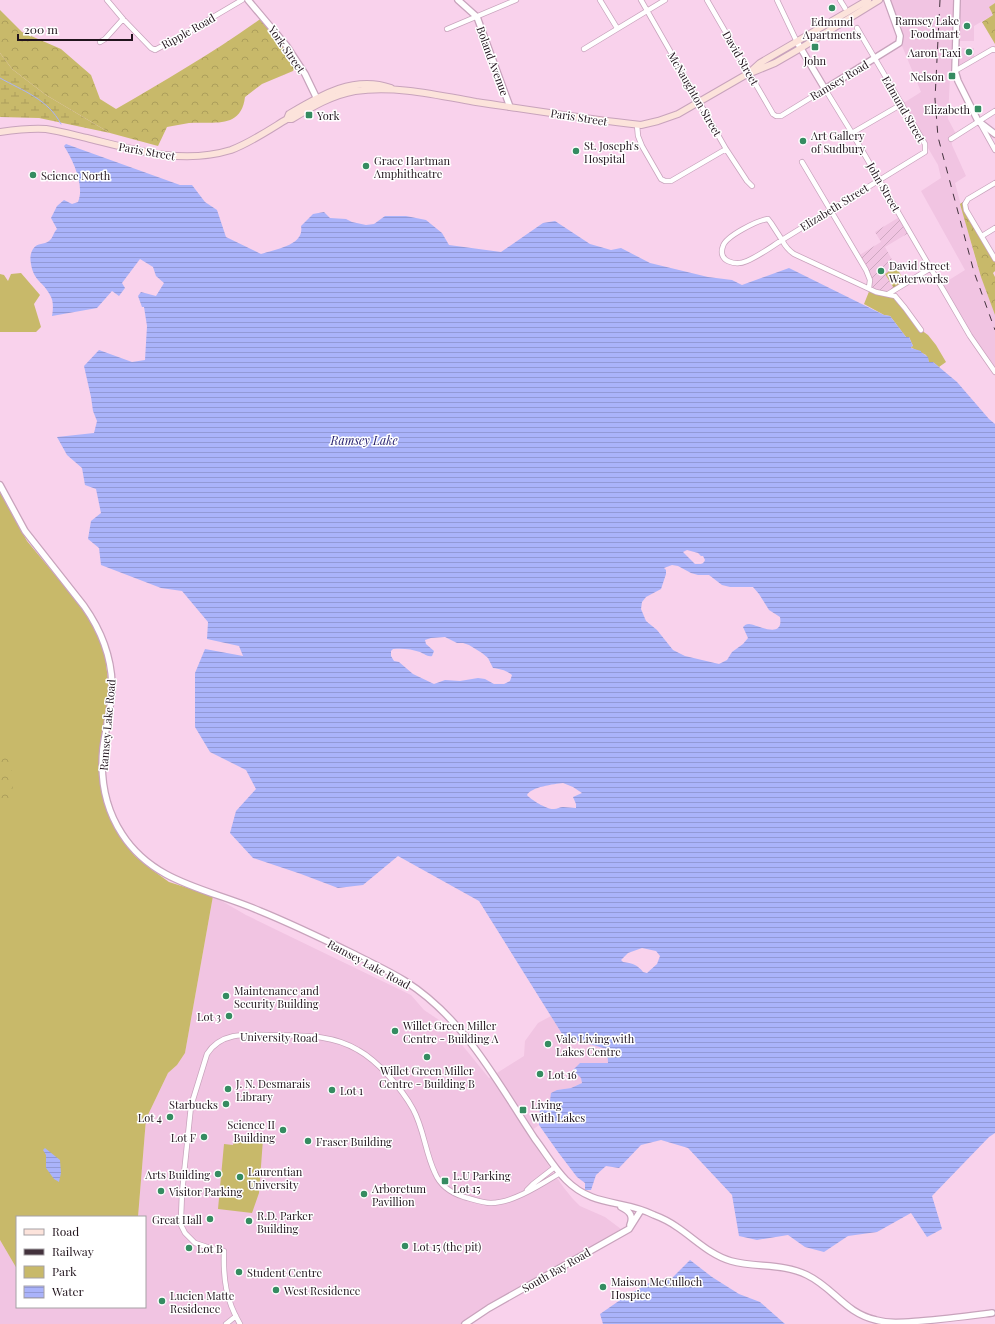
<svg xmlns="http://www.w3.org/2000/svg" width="995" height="1324" viewBox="0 0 995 1324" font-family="'Playfair Display',serif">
<defs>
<pattern id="industrial-furrows" width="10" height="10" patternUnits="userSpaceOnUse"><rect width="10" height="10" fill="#f1c4e2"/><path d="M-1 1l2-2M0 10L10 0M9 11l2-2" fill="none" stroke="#cea8c1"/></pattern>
<pattern id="forest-crowns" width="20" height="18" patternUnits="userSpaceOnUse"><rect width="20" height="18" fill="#c8b96a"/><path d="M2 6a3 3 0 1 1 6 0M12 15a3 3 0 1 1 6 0" fill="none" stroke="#ac9e5b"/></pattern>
<pattern id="wetland-marsh" width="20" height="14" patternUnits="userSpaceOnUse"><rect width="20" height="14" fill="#c8b96a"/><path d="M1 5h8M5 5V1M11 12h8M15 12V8" fill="none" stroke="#ac9e5b"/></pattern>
<pattern id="garden-dots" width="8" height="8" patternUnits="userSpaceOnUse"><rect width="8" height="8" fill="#c8b96a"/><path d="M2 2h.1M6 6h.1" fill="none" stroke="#ac9e5b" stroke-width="1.8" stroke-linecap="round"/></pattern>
<pattern id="water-rules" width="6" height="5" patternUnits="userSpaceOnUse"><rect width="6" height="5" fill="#aab3fa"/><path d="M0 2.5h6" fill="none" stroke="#9299d6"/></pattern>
</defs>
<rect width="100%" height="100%" fill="#f9d2ec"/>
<!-- built -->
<path fill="#f1c4e2" d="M887 0H995V3L989 7 993 15 974 26V41H959V48H974V58L958 68 950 75 948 119 956 134 951 137 952 145 966 176 955 183 976 261 995 315V372L976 344 941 285 965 270 921 191 941 178 938 165 902 104 921 92 900 41Z
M213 896 246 915 411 995 424 1010 445 1024 489 1078 524 1056 525 1041 538 1023 551 1016 564 1037 607 1049 608 1063 580 1064 582 1083 571 1088 557 1090 539 1116V1125L527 1134 564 1188 573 1199 580 1206 605 1217 621 1229 585 1251 498 1299 461 1324H0V1240L17 1269V1307H145V1217H138L146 1119 168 1073 177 1065 185 1053Z"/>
<!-- industrial -->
<path fill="url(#industrial-furrows)" d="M901 216 910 232 885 247 896 267 885 274 895 290 888 294 869 288 870 283 858 256 881 242 875 232Z"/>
<!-- green -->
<path fill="#c8b96a" d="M21 273 40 295 34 304 41 327 36 332H0V274L4 275 8 281 11 274Z
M870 289 893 295 921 330 928 335 936 345 946 362 939 367 933 362H929L926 355 910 347 913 346 909 337H906L890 316 884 315 864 304Z
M0 492 27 541 70 593 93 624 104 647 108 680V697L101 745 99 774 104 796 112 821 118 834 135 856 151 869 169 882 213 896 185 1053 177 1065 168 1073 146 1119 138 1217H17V1269L0 1240Z
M235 1136H253L263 1139 259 1193 252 1213 218 1209 224 1144 233 1145Z"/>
<!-- forest -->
<path fill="url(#forest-crowns)" d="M995 3V44L982 22 993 15 989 7Z
M0 10 22 32 61 49 91 75 100 99 116 109C166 80 216 51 263 17L297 62 293 71 262 84 245 97C241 130 213 121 189 123 182 124 174 126 167 127L158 146 110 133 46 95 12 69 0 53Z
M963 202 995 259V271L993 273 995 277V315L981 277 960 204Z
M0 748C15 756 12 782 13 796L8 801 1 802Z"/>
<!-- wetland -->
<path fill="url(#wetland-marsh)" d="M0 53 12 69 46 95 110 133 39 118 0 117Z"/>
<!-- garden -->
<path fill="url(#garden-dots)" d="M896 267 906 283 895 290 885 274Z"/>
<!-- water -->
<path fill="url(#water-rules)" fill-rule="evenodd" d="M66 144 180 185H192L205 202 217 210 226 237 261 254C276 249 305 245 301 226L313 214 324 212 330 218 346 219 352 222 366 225 374 224 385 216H406L426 220 442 233 449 245 501 252 543 223 555 221 590 244 611 250 621 248 650 263 708 277 732 280 742 285 789 268 884 315 890 316 906 337H909L913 346 911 347V348L921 351V352L928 357 929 362H933L957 382 989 419 995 424V1133L989 1137 932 1196 942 1229 927 1237 911 1213 877 1232 848 1236 824 1252 805 1247 788 1235 757 1240 739 1236 732 1195 688 1148 661 1140 641 1145 619 1168 606 1166 596 1175 591 1190H585V1183L577 1177 558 1152 539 1125 540 1105 550 1101 551 1093 557 1090 571 1088 582 1083 581 1078 573 1070 580 1063H608L607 1049 564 1037 479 901 398 856 363 885 338 888 301 874 253 858 230 833 236 811 256 789 246 770 210 752 195 727V673L205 649 243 656 239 646 207 639 208 622 182 591 161 588 101 565 99 548 88 539 91 521 101 513 96 489 85 485 82 468 67 455 57 437 94 433 97 421 93 411 91 397 84 366 99 350 132 362 145 360 147 326 144 307H142L138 296 141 292 156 296 164 283 156 276 153 267 140 259 122 283 125 288 119 296 112 291 97 308 52 316C53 310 54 301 50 295 43 281 34 282 31 264 30 259 30 254 33 249 38 242 44 245 49 241 53 238 53 233 57 229L51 218 57 206 64 200 72 204 78 202C85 186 73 160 64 146ZM687 550 698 553 701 556H703L705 560C703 565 700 564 695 564L683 552ZM672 565 678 566 691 573 698 575H709L722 585 730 587H753L759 594 769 610 780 617C784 640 758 625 749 624 746 624 745 625 743 627L748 638 743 644 732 652 727 660 719 664 685 656 673 650 657 630 646 621 641 609 642 602 646 597 661 589 666 574V570L664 568ZM445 637 457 643H463L469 645 482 653 488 658 493 668C500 669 506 670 512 675L510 681 504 684H494L485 679 478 678 460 681 445 680 434 684 413 674 399 662 394 661 391 656V651L393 649C402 648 412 649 420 652 425 654 427 657 432 656L434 651 426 644 425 640 431 638ZM563 783 573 787 582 793 573 797 576 804V808C571 808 567 807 563 807 560 807 557 809 554 809 548 810 531 800 527 795 531 787 554 784 563 783ZM642 948 656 951 660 956 657 964 647 973 643 972C638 965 632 963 623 962L621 960 628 953Z
M45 1148 60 1160 61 1173 59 1182 54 1179 46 1168V1155L43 1150Z
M690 1260 712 1277 739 1294 760 1302 785 1324H603L600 1314 626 1296 649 1283 671 1279Z"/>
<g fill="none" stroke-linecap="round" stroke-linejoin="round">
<!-- stream -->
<path stroke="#aab3fa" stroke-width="1" d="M0 78C23 91 48 99 61 124"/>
<defs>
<path id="minor" d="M107 0 123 19 151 48 155 50 181 36 242 0
M600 0 617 28
M641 0 726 149 747 181 752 186
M707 0 773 114 776 116H781L825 89 852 133 970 336 995 372
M777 0 797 42
M840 0 845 8
M857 28 925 144V152L782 240C771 247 759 256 747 261 736 266 717 262 723 246 726 236 758 220 768 219L771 223 782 240C785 246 788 250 794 254L876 292 895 296 905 308 921 330
M447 29 516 0
M100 42 105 39 123 19
M584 49 665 0
M955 71 993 49 995 50
M980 123 995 150
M637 125 638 136 642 146 661 179 665 181H671L726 149
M852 133 902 104
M951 139 995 111
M802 162 866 270 870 280 869 288
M995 183 968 199 965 204 966 210 995 259
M982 236 995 228
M888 294 931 268
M527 1190 533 1184 555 1167
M226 1324 236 1316
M240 1324C226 1300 223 1279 224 1251L213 1249 195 1243 185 1233 181 1225V1218L182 1193 191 1106 207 1054C220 1033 244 1034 266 1035 298 1036 330 1033 358 1050 378 1061 402 1089 413 1109 424 1129 425 1152 435 1173 440 1185 451 1193 464 1197 472 1199 482 1203 491 1203 513 1203 540 1185 560 1173"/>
<path id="tertiary" d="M248 0 286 45 305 74 318 101
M458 0 477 17 510 107
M957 0 955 71 958 81 978 121 995 134
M797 42 825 89 899 43 900 36 887 0
M0 485 25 531 84 606C101 630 111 655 112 684 112 706 106 726 103 748 100 778 105 808 122 834 154 884 210 889 260 911 292 924 323 939 354 954 371 963 389 971 405 981 465 1019 497 1082 535 1139 545 1152 554 1168 566 1180 594 1208 623 1199 654 1215 662 1218 670 1222 677 1227 695 1239 710 1255 731 1261 756 1268 783 1263 807 1275 834 1288 845 1313 876 1320 891 1324 906 1322 921 1321 945 1319 968 1316 992 1313
M621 1207C629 1211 634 1215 630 1225
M465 1324 489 1308 629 1229 641 1210"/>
<path id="secondary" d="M753 72 775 63 801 48 879 0
M287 119 289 114C321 95 354 75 391 88
M0 132C14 130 31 128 46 129 59 131 74 135 87 138 135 150 182 165 231 150 250 143 269 130 287 119H292C312 107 332 95 355 91 395 85 437 95 476 102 531 110 586 119 641 125L658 121 678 114 749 73 760 63 868 0"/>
</defs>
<!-- minor casing -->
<use href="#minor" stroke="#c8a3bc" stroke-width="6"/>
<!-- tertiary casing -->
<use href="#tertiary" stroke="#c8a3bc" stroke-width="8"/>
<!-- secondary casing -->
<use href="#secondary" stroke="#c8a3bc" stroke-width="8"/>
<!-- minor -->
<use href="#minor" stroke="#fff" stroke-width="4.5"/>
<!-- tertiary -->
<use href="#tertiary" stroke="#fff" stroke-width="5.5"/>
<!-- secondary -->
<use href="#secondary" stroke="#fce3db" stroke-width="6"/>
<!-- rail -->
<path stroke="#43323d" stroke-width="1" stroke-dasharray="7 7" stroke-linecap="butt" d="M940 0 935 99 938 137 974 272 995 330"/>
</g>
<!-- markers -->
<g fill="#358c61" stroke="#fff" stroke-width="1.5">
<circle cx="832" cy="8" r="4"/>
<circle cx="967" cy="26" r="4"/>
<rect x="811" y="43" width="8" height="8" rx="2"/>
<circle cx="969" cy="52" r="4"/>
<rect x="948" y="72" width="8" height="8" rx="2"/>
<rect x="974" y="105" width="8" height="8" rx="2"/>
<rect x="305" y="111" width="8" height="8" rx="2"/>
<circle cx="803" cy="141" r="4"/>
<circle cx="576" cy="151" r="4"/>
<circle cx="366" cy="166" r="4"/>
<circle cx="33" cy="175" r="4"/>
<circle cx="881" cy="271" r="4"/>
<circle cx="226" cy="996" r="4"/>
<circle cx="229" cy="1016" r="4"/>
<circle cx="395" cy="1031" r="4"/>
<circle cx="548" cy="1044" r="4"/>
<circle cx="427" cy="1057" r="4"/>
<circle cx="540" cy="1074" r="4"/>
<circle cx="228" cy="1089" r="4"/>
<circle cx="332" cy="1090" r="4"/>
<circle cx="226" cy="1104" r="4"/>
<rect x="519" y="1106" width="8" height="8" rx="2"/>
<circle cx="170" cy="1117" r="4"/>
<circle cx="283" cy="1130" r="4"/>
<circle cx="204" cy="1137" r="4"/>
<circle cx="308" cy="1141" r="4"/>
<circle cx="218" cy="1174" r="4"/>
<circle cx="240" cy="1177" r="4"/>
<rect x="441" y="1177" width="8" height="8" rx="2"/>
<circle cx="161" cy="1191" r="4"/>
<circle cx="364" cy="1194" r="4"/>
<circle cx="210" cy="1219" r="4"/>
<circle cx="249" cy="1221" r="4"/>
<circle cx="405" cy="1246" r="4"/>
<circle cx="189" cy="1248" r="4"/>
<circle cx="239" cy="1272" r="4"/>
<circle cx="603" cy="1287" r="4"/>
<circle cx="276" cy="1290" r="4"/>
<circle cx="162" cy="1301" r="4"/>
</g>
<g text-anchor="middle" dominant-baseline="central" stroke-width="3" stroke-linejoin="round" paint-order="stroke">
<!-- poi labels -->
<g font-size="11" fill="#21141d" stroke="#fff" text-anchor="start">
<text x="959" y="20" text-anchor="end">Ramsey Lake<tspan x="959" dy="13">Foodmart</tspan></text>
<text x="832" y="21" text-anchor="middle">Edmund<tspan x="832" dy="13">Apartments</tspan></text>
<text x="961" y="52" text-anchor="end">Aaron Taxi</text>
<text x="815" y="60" text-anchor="middle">John</text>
<text x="944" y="76" text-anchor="end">Nelson</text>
<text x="970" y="109" text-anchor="end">Elizabeth</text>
<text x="317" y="115">York</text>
<text x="811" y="135">Art Gallery<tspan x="811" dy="13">of Sudbury</tspan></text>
<text x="584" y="145">St. Joseph's<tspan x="584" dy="13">Hospital</tspan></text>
<text x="374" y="160">Grace Hartman<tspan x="374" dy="13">Amphitheatre</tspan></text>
<text x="41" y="175">Science North</text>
<text x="889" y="265">David Street<tspan x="889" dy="13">Waterworks</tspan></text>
<text x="234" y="990">Maintenance and<tspan x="234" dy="13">Security Building</tspan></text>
<text x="221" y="1016" text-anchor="end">Lot 3</text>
<text x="403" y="1025">Willet Green Miller<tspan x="403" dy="13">Centre - Building A</tspan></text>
<text x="556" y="1038">Vale Living with<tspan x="556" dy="13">Lakes Centre</tspan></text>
<text x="427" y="1070" text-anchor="middle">Willet Green Miller<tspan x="427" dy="13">Centre - Building B</tspan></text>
<text x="548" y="1074">Lot 16</text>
<text x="236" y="1083">J. N. Desmarais<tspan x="236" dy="13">Library</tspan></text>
<text x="340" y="1090">Lot 1</text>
<text x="218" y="1104" text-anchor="end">Starbucks</text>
<text x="531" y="1104">Living<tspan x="531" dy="13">With Lakes</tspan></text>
<text x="162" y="1117" text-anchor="end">Lot 4</text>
<text x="275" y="1124" text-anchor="end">Science II<tspan x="275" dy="13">Building</tspan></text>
<text x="196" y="1137" text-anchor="end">Lot F</text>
<text x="316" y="1141">Fraser Building</text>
<text x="248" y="1171">Laurentian<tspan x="248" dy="13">University</tspan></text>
<text x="210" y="1174" text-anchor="end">Arts Building</text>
<text x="453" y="1175">L.U Parking<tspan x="453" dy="13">Lot 15</tspan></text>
<text x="372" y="1188">Arboretum<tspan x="372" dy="13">Pavillion</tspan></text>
<text x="169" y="1191">Visitor Parking</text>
<text x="257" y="1215">R.D. Parker<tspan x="257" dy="13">Building</tspan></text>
<text x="202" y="1219" text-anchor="end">Great Hall</text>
<text x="413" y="1246">Lot 15 (the pit)</text>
<text x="197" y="1248">Lot B</text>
<text x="247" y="1272">Student Centre</text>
<text x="611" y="1281">Maison McCulloch<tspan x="611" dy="13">Hospice</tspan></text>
<text x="284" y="1290">West Residence</text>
<text x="170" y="1295">Lucien Matte<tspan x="170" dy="13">Residence</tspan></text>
</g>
<!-- street labels -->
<g font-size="11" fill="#21141d" stroke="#fff">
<text transform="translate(188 31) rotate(-29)">Ripple Road</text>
<text transform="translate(287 49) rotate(55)">York Street</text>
<text transform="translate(741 58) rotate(60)">David Street</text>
<text transform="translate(493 61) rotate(70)">Boland Avenue</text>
<text transform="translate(839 80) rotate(-31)">Ramsey Road</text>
<text transform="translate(695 94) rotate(60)">McNaughton Street</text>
<text transform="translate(904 109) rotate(60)">Edmund Street</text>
<text transform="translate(579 117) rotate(9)">Paris Street</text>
<text transform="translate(147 151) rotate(10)">Paris Street</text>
<text transform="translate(884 187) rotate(60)">John Street</text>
<text transform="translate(834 207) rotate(-32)">Elizabeth Street</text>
<text transform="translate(107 725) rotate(-85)">Ramsey Lake Road</text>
<text transform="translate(369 964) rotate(28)">Ramsey Lake Road</text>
<text transform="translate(279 1037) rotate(1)">University Road</text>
<text transform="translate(556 1270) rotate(-30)">South Bay Road</text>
</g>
<!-- water labels -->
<g font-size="12" font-style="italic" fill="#231d6d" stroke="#fff">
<text x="364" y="440">Ramsey Lake</text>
</g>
</g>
<!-- legend -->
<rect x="16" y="1216" width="130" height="92" fill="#ffffff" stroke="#a6a1a5"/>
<rect x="24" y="1229" width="20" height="6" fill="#fce3db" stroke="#a6a1a5"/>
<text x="52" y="1236" font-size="12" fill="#21141d">Road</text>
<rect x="24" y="1249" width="20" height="6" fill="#43323d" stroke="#a6a1a5"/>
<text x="52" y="1256" font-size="12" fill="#21141d">Railway</text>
<rect x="24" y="1266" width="20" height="12" fill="#c8b96a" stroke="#a6a1a5"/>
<text x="52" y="1276" font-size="12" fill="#21141d">Park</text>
<rect x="24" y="1286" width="20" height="12" fill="url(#water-rules)" stroke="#a6a1a5"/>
<text x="52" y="1296" font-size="12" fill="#21141d">Water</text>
<!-- scale -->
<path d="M18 34v6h114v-6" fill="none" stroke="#21141d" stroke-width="2"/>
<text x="24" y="34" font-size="12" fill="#21141d" stroke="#ffffff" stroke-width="3" paint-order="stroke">200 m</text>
</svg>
